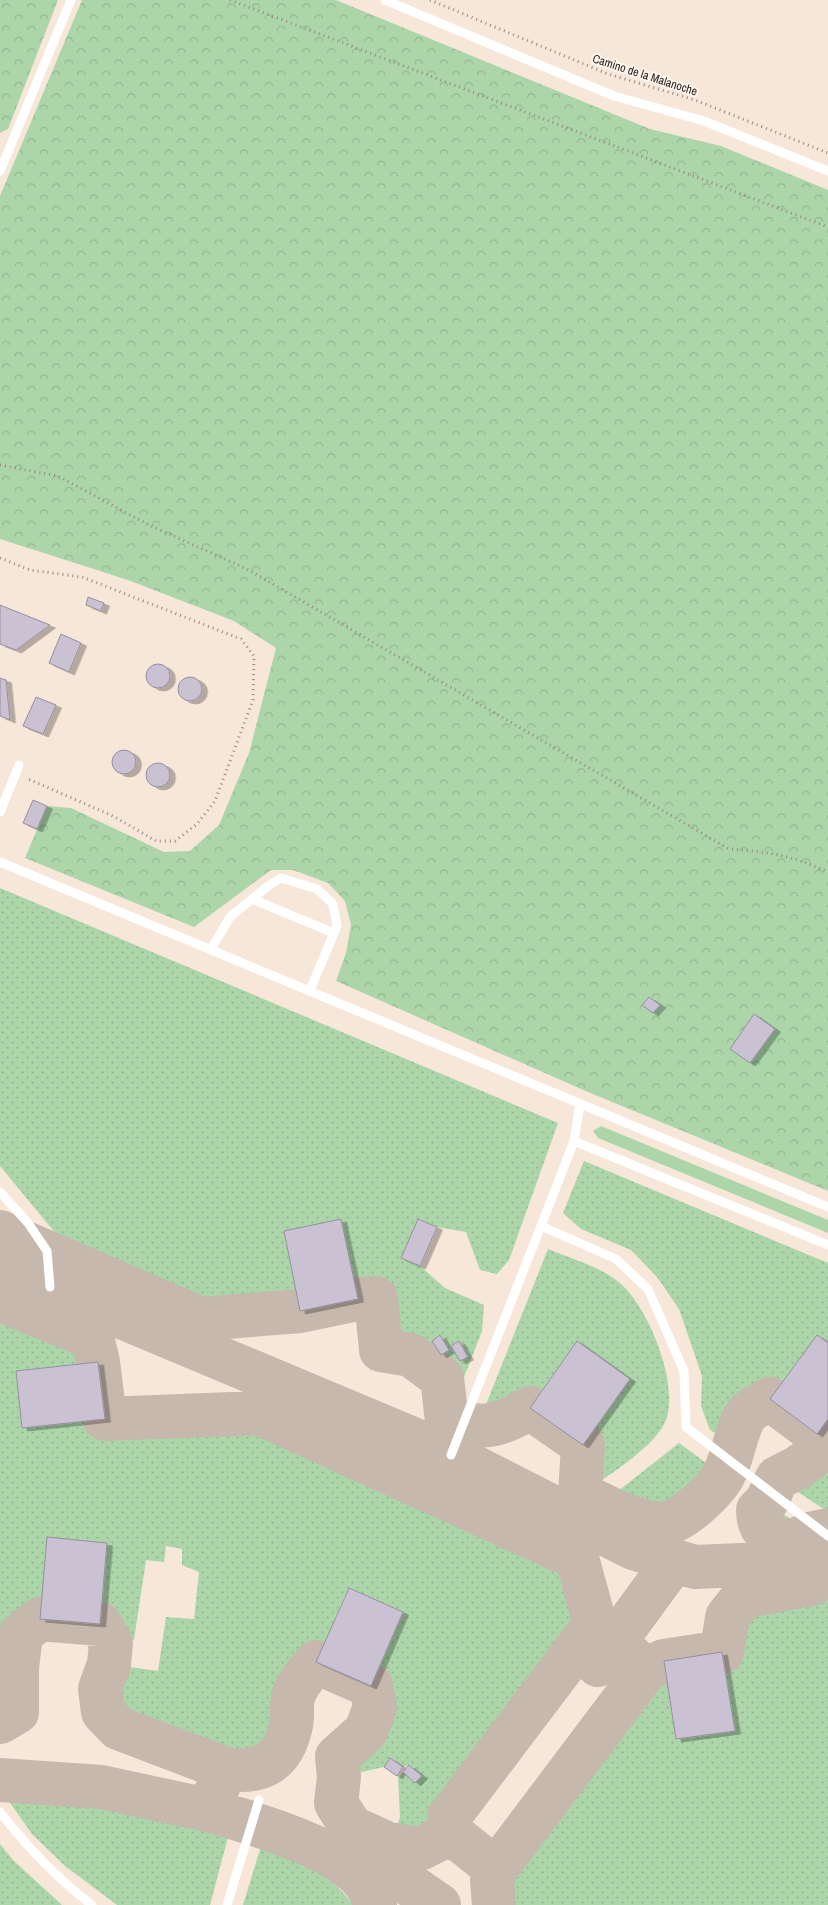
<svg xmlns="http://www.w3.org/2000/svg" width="828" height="1905" viewBox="0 0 828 1905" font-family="'Archivo Narrow',sans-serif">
<defs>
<pattern id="grass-dots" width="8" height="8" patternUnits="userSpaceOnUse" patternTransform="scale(1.25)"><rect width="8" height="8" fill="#acd6a9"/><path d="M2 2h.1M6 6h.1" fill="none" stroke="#94b791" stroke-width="1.8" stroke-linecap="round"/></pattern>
<pattern id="forest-crowns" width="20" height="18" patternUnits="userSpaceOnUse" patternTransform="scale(1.25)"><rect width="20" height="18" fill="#acd6a9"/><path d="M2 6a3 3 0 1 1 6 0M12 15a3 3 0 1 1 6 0" fill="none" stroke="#94b791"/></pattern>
<filter id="shadow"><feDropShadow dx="5.5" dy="3" stdDeviation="0" flood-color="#0004"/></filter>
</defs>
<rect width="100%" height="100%" fill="#f7e7d9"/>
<!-- grass -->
<path fill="url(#grass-dots)" d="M0 888 558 1123 509 1260 497 1274 480 1270 466 1232 437 1227 419 1219 401 1258 420 1266 445 1288 484 1305 482 1331 447 1421 442 1378 411 1355 381 1350 376 1298 358 1299 341 1220 284 1231 300 1311 201 1319 85 1269 0 1166Z
M584 1161 828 1263V1343L817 1336 770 1399 755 1407 743 1418 736 1445 710 1430 701 1406 702 1376 691 1344 679 1309 657 1277 631 1250 581 1229 563 1213Z
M548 1249C572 1259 602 1267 621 1284 649 1309 679 1383 666 1420 656 1447 604 1478 580 1495L583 1445 630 1379 577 1341 530 1408 508 1421 477 1427Z
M0 1300 92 1337 98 1362 16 1371 22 1428 105 1419 259 1413 577 1558 595 1624 449 1817C430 1834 421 1838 396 1830L400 1817 398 1778 403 1772 415 1783 421 1776 410 1765 403 1767 390 1758 384 1767 339 1777 337 1757 366 1731 375 1707 371 1686 403 1612 349 1588C336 1611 330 1639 316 1662 309 1674 297 1683 293 1697 291 1705 293 1715 292 1724 286 1762 261 1773 226 1769 199 1759 115 1736 103 1712 95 1697 104 1678 109 1664L158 1671 166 1617 194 1619 199 1572 182 1565V1549L166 1546 164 1562 146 1560 134 1640 111 1643 100 1624 107 1543 47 1538 40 1619 21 1634 17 1668V1712L0 1722Z
M828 1419V1512L777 1478 797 1468 812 1457 817 1434Z
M679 1443 724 1476C678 1527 666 1536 603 1503Z
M767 1501 809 1534 788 1543C769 1536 758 1532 758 1510Z
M828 1581V1905H494L492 1880 496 1869 646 1670 664 1661 676 1739 734 1731 722 1652 727 1617 743 1597Z
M8 1800 67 1802 134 1809 228 1837 210 1905H117L65 1866 32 1834Z
M262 1843C296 1857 331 1874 353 1905H243Z
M0 1844 14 1861 62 1905H0Z"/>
<!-- forest -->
<path fill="url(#forest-crowns)" d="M0 0H58L8 129 0 133Z
M82 0H336L650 129 721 146 828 190V1191L588 1092 336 981 346 953 351 925 345 901 328 883 293 870H271L194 927 25 858 47 806 71 808 164 852 190 851 219 825 249 753 276 648 234 621 128 580 0 539V196Z"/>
<!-- park -->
<path fill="#acd6a9" d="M601 1126 828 1220V1233L598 1138 593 1131Z"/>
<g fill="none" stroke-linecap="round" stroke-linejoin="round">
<!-- taxiway -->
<path stroke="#c6b8ac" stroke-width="44" d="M0 1232 201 1319 300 1311 358 1299 376 1298 381 1350 411 1355 442 1378 447 1421C484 1429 497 1428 530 1408L583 1445 580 1495C602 1503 624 1518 648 1522 653 1523 662 1524 667 1523 684 1520 717 1489 724 1474 733 1456 735 1436 743 1420 747 1410 761 1404 770 1399L817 1434 812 1457 797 1468 777 1478 767 1501 758 1510C758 1532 769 1536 788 1543L809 1534 828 1530
M0 1266 451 1455 633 1548 695 1567 785 1563 817 1555
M0 1300 92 1337 98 1362 105 1419 259 1413 577 1558 595 1624 646 1670 496 1869 451 1833 449 1817 595 1624
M624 1650 646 1670 664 1661 722 1652 727 1617 743 1597 812 1584
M598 1665 674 1561
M0 1722 17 1712V1668L21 1634 40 1619 100 1624 111 1643 109 1664 100 1689 103 1712 118 1728 226 1769 208 1810 101 1787 0 1780
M352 1845 439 1905
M375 1905C365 1851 253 1824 208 1810L226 1769C261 1774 283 1763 291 1725 293 1716 291 1707 293 1698 296 1684 308 1672 316 1662L371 1686 375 1707 366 1731 337 1757 339 1777 336 1803 351 1827 388 1844 420 1849 451 1833 496 1869 492 1880 494 1905"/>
</g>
<!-- building -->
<path fill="#cac2d3" stroke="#968e9f" filter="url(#shadow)" d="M88 597 104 603 101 611 86 605Z
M0 605 50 625 16 650 0 644Z
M61 634 81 643 69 672 49 663Z
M146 676a12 12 0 1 1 24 0a12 12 0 1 1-24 0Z
M178 689a12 12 0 1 1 24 0a12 12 0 1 1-24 0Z
M0 678 6 680 10 720 0 716Z
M36 697 56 705 43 734 23 726Z
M112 762a12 12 0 1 1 24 0a12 12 0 1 1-24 0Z
M146 775a12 12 0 1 1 24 0a12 12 0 1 1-24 0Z
M33 800 47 806 37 829 23 823Z
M649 997 660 1005 653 1013 642 1005Z
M754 1014 775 1029 750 1063 730 1049Z
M341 1219 358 1299 300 1311 284 1231Z
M418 1219 437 1227 420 1266 401 1258Z
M440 1335 449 1350 441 1355 432 1341Z
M817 1335 828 1343V1419L817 1434 770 1399Z
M459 1341 468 1357 460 1361 451 1346Z
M577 1341 630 1379 583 1445 530 1408Z
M98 1362 105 1419 22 1428 16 1371Z
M47 1537 107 1543 100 1624 40 1619Z
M349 1588 403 1612 371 1686 316 1662Z
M722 1652 735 1731 676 1739 664 1661Z
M390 1758 403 1767 397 1776 384 1767Z
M409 1765 422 1776 415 1783 403 1772Z"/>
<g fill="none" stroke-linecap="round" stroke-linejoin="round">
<!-- path -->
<path stroke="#94897f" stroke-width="3" stroke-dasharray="1 4" stroke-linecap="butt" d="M230 0 828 227
M430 0 608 74 695 100 828 153
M0 465 58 476 149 525 247 569 729 849C770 852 790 855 828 872
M0 558 30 570 82 577 241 639 254 656 253 700 215 801 197 824 175 841H156L113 816 26 778"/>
<!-- service -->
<path stroke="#fff" stroke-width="9" d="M385 0 614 96 704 121 828 171
M0 171 71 0
M0 812 19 765
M0 862 828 1207
M252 899 334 933
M211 949 230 917 268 886 281 878 317 889 333 904 337 926 310 990
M580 1104 574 1141 828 1245
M0 1192 28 1223 47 1251 50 1287
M541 1226 574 1141
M451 1455 541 1226 616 1259 648 1289 684 1371 686 1427 828 1536
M0 1812C27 1847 58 1879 92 1905
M227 1905 259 1800"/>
</g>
<g text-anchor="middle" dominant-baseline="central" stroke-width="4" stroke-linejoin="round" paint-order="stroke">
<!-- street labels -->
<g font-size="12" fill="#201a15" stroke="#fff6ed">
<text transform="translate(645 75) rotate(18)">Camino de la Malanoche</text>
</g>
</g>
</svg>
